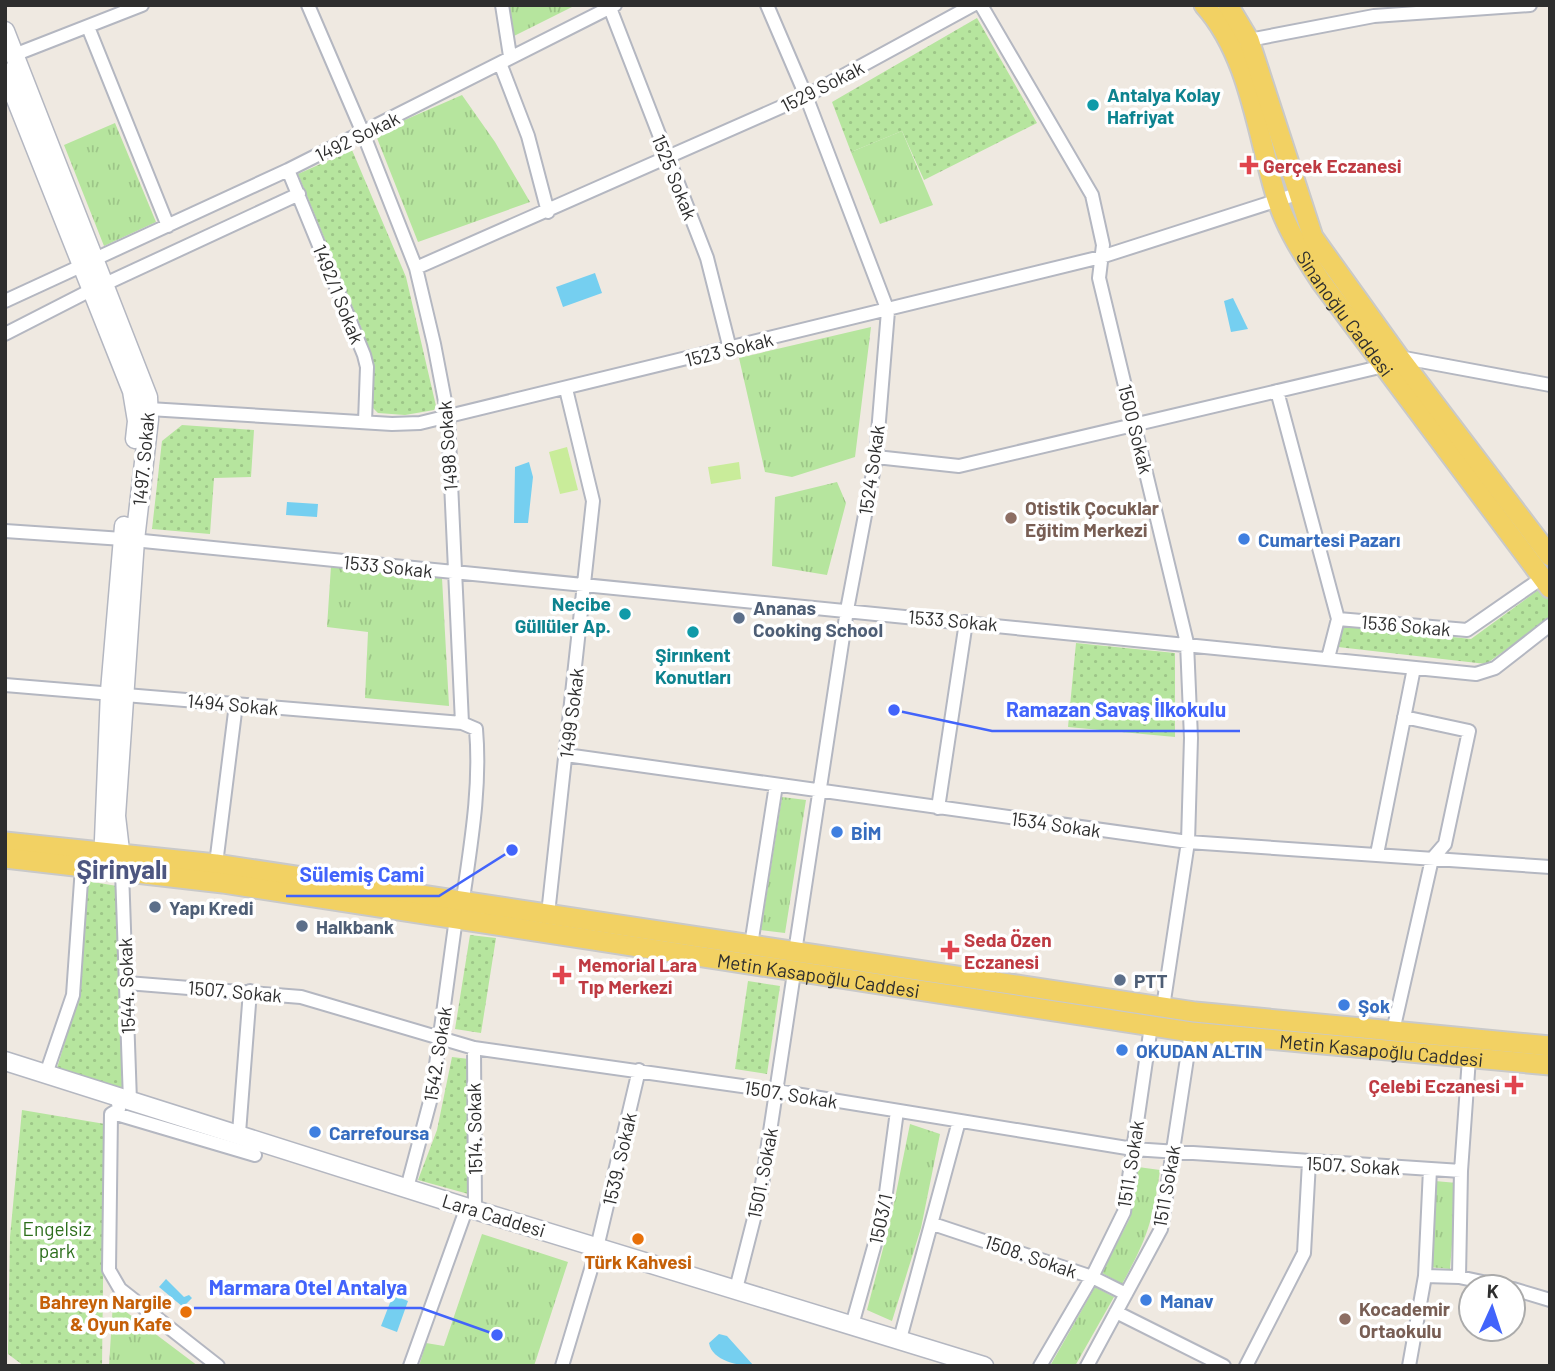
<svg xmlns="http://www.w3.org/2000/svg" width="1555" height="1371" viewBox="0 0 1555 1371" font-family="Barlow,sans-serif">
<defs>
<pattern id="grass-tufts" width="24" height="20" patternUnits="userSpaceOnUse" patternTransform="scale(1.75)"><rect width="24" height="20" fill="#b6e59e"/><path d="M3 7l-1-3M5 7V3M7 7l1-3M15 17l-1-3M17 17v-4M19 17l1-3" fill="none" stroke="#9dc588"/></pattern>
<pattern id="park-dots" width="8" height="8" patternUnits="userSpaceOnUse" patternTransform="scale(1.75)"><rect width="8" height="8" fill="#b6e59e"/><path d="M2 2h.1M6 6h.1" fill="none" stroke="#9dc588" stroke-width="1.8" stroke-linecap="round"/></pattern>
</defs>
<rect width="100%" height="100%" fill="#efe9e1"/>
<!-- grass -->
<path fill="url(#grass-tufts)" d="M515 5H576L514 36 510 7Z
M462 95 495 142 530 202 418 242 375 133Z
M115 123 156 222 104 246 64 145Z
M902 131 933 205 880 224 851 152Z
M871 327 855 457 792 477 765 472 739 358Z
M837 482 846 503 827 575 772 566 775 497Z
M331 566 442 578 449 706 365 698 368 632 327 627Z
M782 797 806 800 785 933 761 930Z
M910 1124 940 1134 921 1228 892 1321 867 1310 891 1218Z
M1138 1167 1160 1170C1153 1221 1147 1239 1122 1284L1102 1273 1130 1218Z
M1435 1181 1457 1183 1450 1269 1428 1267Z
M482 1234 568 1262 534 1366H419L426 1343 444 1346Z
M1095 1287 1114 1297 1075 1366H1050Z
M113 1302 198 1366H109Z"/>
<!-- park -->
<path fill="url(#park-dots)" d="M977 18 1037 123 924 180 902 131 851 152 832 102Z
M352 150 406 277 436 406 434 410 405 415 378 413 373 408V365L363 332 298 174Z
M182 425 254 430 251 477 214 478 210 534 152 529 162 441Z
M1541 588 1550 600V618L1486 664 1338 647 1341 625 1471 639Z
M1076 643 1175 653V737L1068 727Z
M87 881 117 886 122 1088 57 1068 78 999Z
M470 935 496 938 481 1033 455 1029Z
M748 981 780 986 767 1074 735 1069Z
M452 1057 469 1059 472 1195 418 1180 437 1130Z
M22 1110 105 1124 102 1366H24L8 1354 10 1237Z"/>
<!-- pitch -->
<path fill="#c9ec9a" d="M567 447 578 490 560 494 549 452Z
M739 462 741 479 711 484 708 467Z"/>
<!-- water -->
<path fill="#75cff0" d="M595 273 602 293 563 307 556 287Z
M1233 298 1248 329 1231 332 1224 301Z
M529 462 533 477 528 523H514L515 467Z
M287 502 318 504 317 517 286 515Z
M166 1279 184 1297 189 1295 192 1298 183 1307 159 1287Z
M393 1295 408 1301 397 1332 381 1326Z
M719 1334 727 1336 754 1366C739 1366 712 1361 709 1343Z"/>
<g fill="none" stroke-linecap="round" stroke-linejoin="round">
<defs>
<path id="street" d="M308 5 363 133 416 268 434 344 448 417 462 723 476 729C481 786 471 843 463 899
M502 5 510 56
M767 5 806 96 888 311 876 457 847 610 795 952
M981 5 1092 195 1103 245 1099 278 1187 643 1191 738 1188 842 1163 1007
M610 8 707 258 730 349
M88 27 168 226
M1249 40 1374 16 1530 5
M14 55 142 5
M500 63 528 136 548 212
M288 170 364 355 367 367 365 422
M95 259 288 170 615 5
M416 268 806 96 973 5
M105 284 299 194
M5 301 81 266
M5 334 91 290
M1399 357 1550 385
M1277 391 1338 619 1328 658
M149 409 392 424 420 423 1101 257 1297 194
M876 457 959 466 1384 366
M5 531 123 539 1476 674 1495 668 1550 625
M1338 619 1467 630 1542 578
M5 685 462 723
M566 755 1188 842 1550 867
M938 808 966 622
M1377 854 1414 668
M216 864 236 704
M122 871 130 1101
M548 914 593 501 566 389
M751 945 776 785
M127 983 301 997 474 1048 777 1091 1133 1149 1461 1171
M1393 1031 1432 859 1445 844 1469 731 1404 717
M474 1048 475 1210
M46 1074 73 995 82 867
M117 1097 119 1109 111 1114 109 1270 120 1289 218 1366
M113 1113 255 1155
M239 1133 250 991
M407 1188 432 1094 456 918
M933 1224 1092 1277 1126 1294
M1425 1276 1459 1277 1506 1287
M1459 1277 1461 1171 1469 1058
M736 1289 761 1191 794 973
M1513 1289 1550 1300
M1116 1312 1224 1366
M852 1325 883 1215 897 1111
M900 1339 959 1121
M410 1366 467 1207
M562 1366 595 1256 639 1070
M1040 1366 1092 1277 1124 1212 1151 1026
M1087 1366 1161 1229 1191 1032
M1246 1366 1304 1253 1309 1162
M1409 1366 1425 1276 1430 1169"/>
<path id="secondary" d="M5 31 148 397 149 419 135 540 116 816 122 868
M5 72 132 391 137 421 135 439
M103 865 110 691 124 526
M5 1061 475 1210 984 1366"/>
<g id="primary">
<path id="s1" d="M1204 5C1250 56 1257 135 1277 199 1287 230 1304 256 1322 283L1550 588"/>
<path d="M1228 5 1249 40 1313 237 1399 357 1550 556"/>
<path d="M5 842 216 864 1195 1012 1550 1046"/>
<path id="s2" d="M5 858 223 883 1191 1032 1550 1065"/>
</g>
</defs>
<!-- street casing -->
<use href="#street" stroke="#b4b7c1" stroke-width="16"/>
<!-- secondary casing -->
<use href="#secondary" stroke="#b4b7c1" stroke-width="21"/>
<!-- primary casing -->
<use href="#primary" stroke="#c9c9c9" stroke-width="23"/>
<!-- street -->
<use href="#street" stroke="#fff" stroke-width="12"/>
<!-- secondary -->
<use href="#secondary" stroke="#fff" stroke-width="18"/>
<!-- primary -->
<use href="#primary" stroke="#f2d163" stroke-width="19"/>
</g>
<!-- markers -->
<g fill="#0f9aa8" stroke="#fff" stroke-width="2.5">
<circle cx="1093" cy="105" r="7"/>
<circle cx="625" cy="614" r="7"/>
<circle cx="693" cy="632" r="7"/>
</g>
<g fill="#e0444e" stroke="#fff" stroke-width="2.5">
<path d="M1245.5 154.5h7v7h7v7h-7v7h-7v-7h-7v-7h7z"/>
<path d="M946.5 939.5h7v7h7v7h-7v7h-7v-7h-7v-7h7z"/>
<path d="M558.5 964.5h7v7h7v7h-7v7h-7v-7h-7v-7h7z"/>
<path d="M1510.5 1074.5h7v7h7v7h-7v7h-7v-7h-7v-7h7z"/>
</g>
<g fill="#8d6e63" stroke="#fff" stroke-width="2.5">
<circle cx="1011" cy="518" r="7"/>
<circle cx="1345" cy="1319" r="7"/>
</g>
<g fill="#3f7fe0" stroke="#fff" stroke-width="2.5">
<circle cx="1244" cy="539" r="7"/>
<circle cx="837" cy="832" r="7"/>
<circle cx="1344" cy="1005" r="7"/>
<circle cx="1122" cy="1050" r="7"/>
<circle cx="315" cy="1132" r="7"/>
<circle cx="1146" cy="1300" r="7"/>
</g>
<g fill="#5c6f8a" stroke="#fff" stroke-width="2.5">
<circle cx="739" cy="618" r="7"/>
<circle cx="155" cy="907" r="7"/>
<circle cx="302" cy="926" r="7"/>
<circle cx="1120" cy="980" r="7"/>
</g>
<g fill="#e8710a" stroke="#fff" stroke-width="2.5">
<circle cx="638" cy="1239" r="7"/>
<circle cx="186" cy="1312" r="7"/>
</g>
<g text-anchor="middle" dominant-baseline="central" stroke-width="7" stroke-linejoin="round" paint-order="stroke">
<!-- street labels -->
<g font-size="19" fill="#2e2e2e" stroke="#fff">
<text transform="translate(822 86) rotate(-27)">1529 Sokak</text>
<text transform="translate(357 136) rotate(-26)">1492 Sokak</text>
<text transform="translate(675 177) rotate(68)">1525 Sokak</text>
<text transform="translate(339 294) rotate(68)">1492/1 Sokak</text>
<text stroke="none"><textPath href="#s1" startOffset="343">Si̇nanoğlu Caddesi</textPath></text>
<text transform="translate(729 349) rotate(-14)">1523 Sokak</text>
<text transform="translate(1136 429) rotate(76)">1500 Sokak</text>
<text transform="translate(447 446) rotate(-94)">1498 Sokak</text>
<text transform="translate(143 459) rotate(-85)">1497. Sokak</text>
<text transform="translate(871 470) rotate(-82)">1524 Sokak</text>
<text transform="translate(388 566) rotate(6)">1533 Sokak</text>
<text transform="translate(953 620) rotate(5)">1533 Sokak</text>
<text transform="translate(1406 625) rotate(5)">1536 Sokak</text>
<text transform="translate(233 704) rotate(5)">1494 Sokak</text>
<text transform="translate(571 713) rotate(-83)">1499 Sokak</text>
<text transform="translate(1056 824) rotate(8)">1534 Sokak</text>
<text stroke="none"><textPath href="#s2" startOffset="822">Metin Kasapoğlu Caddesi</textPath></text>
<text transform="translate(126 986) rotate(-92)">1544. Sokak</text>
<text transform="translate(235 991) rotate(5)">1507. Sokak</text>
<text stroke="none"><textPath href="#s2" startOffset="1390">Metin Kasapoğlu Caddesi</textPath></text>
<text transform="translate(437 1054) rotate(-81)">1542. Sokak</text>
<text transform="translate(791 1094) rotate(9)">1507. Sokak</text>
<text transform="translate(474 1129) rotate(-91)">1514. Sokak</text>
<text transform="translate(619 1159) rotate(-77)">1539. Sokak</text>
<text transform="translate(1130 1164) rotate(-81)">1511. Sokak</text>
<text transform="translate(1353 1165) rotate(3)">1507. Sokak</text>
<text transform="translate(762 1173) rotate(-79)">1501. Sokak</text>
<text transform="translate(1166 1186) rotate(-80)">1511 Sokak</text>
<text transform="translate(494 1215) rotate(17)">Lara Caddesi</text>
<text transform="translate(880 1219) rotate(-78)">1503/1</text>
<text transform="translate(1031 1256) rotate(19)">1508. Sokak</text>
</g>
<!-- culture labels -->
<g font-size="19" font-weight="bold" fill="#0d838f" stroke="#fff" text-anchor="start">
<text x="1107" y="94">Antalya Kolay<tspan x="1107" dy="22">Hafriyat</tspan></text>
<text x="611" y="603" text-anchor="end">Necibe<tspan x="611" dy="22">Güllüler Ap.</tspan></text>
<text x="693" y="654" text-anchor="middle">Şirınkent<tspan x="693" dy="22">Konutları</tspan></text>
</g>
<!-- health labels -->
<g font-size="19" font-weight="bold" fill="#be3a42" stroke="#fff" text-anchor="start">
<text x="1263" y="165">Gerçek Eczanesi</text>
<text x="964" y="939">Seda Özen<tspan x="964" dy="22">Eczanesi</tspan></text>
<text x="578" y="964">Memorial Lara<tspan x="578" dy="22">Tıp Merkezi</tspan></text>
<text x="1500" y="1085" text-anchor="end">Çelebi Eczanesi</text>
</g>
<!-- education labels -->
<g font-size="19" font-weight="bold" fill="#785e54" stroke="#fff" text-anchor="start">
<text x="1025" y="507">Otistik Çocuklar<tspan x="1025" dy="22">Eğitim Merkezi</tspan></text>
<text x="1359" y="1308">Kocademir<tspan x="1359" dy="22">Ortaokulu</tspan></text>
</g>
<!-- shop labels -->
<g font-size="19" font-weight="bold" fill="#366cbe" stroke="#fff" text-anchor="start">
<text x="1258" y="539">Cumartesi Pazarı</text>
<text x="851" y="832">BİM</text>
<text x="1358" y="1005">Şok</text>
<text x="1136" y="1050">OKUDAN ALTIN</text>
<text x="329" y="1132">Carrefoursa</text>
<text x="1160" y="1300">Manav</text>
</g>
<!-- service labels -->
<g font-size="19" font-weight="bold" fill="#4e5e75" stroke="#fff" text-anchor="start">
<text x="753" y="607">Ananas<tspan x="753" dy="22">Cooking School</tspan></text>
<text x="169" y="907">Yapı Kredi</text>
<text x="316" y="926">Halkbank</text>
<text x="1134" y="980">PTT</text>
</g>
<!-- park labels -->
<g font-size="19" fill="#2c6e1b" stroke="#fff">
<text x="57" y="1228">Engelsiz<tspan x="57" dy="22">park</tspan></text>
</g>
<!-- food labels -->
<g font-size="19" font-weight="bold" fill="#c56008" stroke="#fff">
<text x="638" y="1261">Türk Kahvesi</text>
<text x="172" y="1301" text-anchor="end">Bahreyn Nargile<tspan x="172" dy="22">&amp; Oyun Kafe</tspan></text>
</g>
<!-- district labels -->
<g font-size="26" font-weight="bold" fill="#4d5680" stroke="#fff">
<text x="122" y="868">Şirinyalı</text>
</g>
</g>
<!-- callouts -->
<path fill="none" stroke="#4264fb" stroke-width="2.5" d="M894 710L992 731H1240M512 850L439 896H286M497 1335L421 1308H194"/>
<g fill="#4264fb" stroke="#fff" stroke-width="2.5">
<circle cx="894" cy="710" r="7"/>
<circle cx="512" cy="850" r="7"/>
<circle cx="497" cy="1335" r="7"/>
</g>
<g font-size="21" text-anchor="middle" font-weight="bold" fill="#4264fb" stroke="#fff" stroke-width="7" stroke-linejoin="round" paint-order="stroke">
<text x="1116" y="717">Ramazan Savaş İlkokulu</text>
<text x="362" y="882">Sülemiş Cami</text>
<text x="308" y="1295">Marmara Otel Antalya</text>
</g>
<!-- border -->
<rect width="1555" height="1371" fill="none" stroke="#2e2e2e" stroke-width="14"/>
<!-- north arrow -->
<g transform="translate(1492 1308) rotate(3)"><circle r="33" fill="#ffffff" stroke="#ababab" stroke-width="2"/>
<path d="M0-5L12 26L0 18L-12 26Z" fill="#4264fb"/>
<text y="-10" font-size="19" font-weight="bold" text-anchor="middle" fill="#2e2e2e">K</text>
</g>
</svg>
